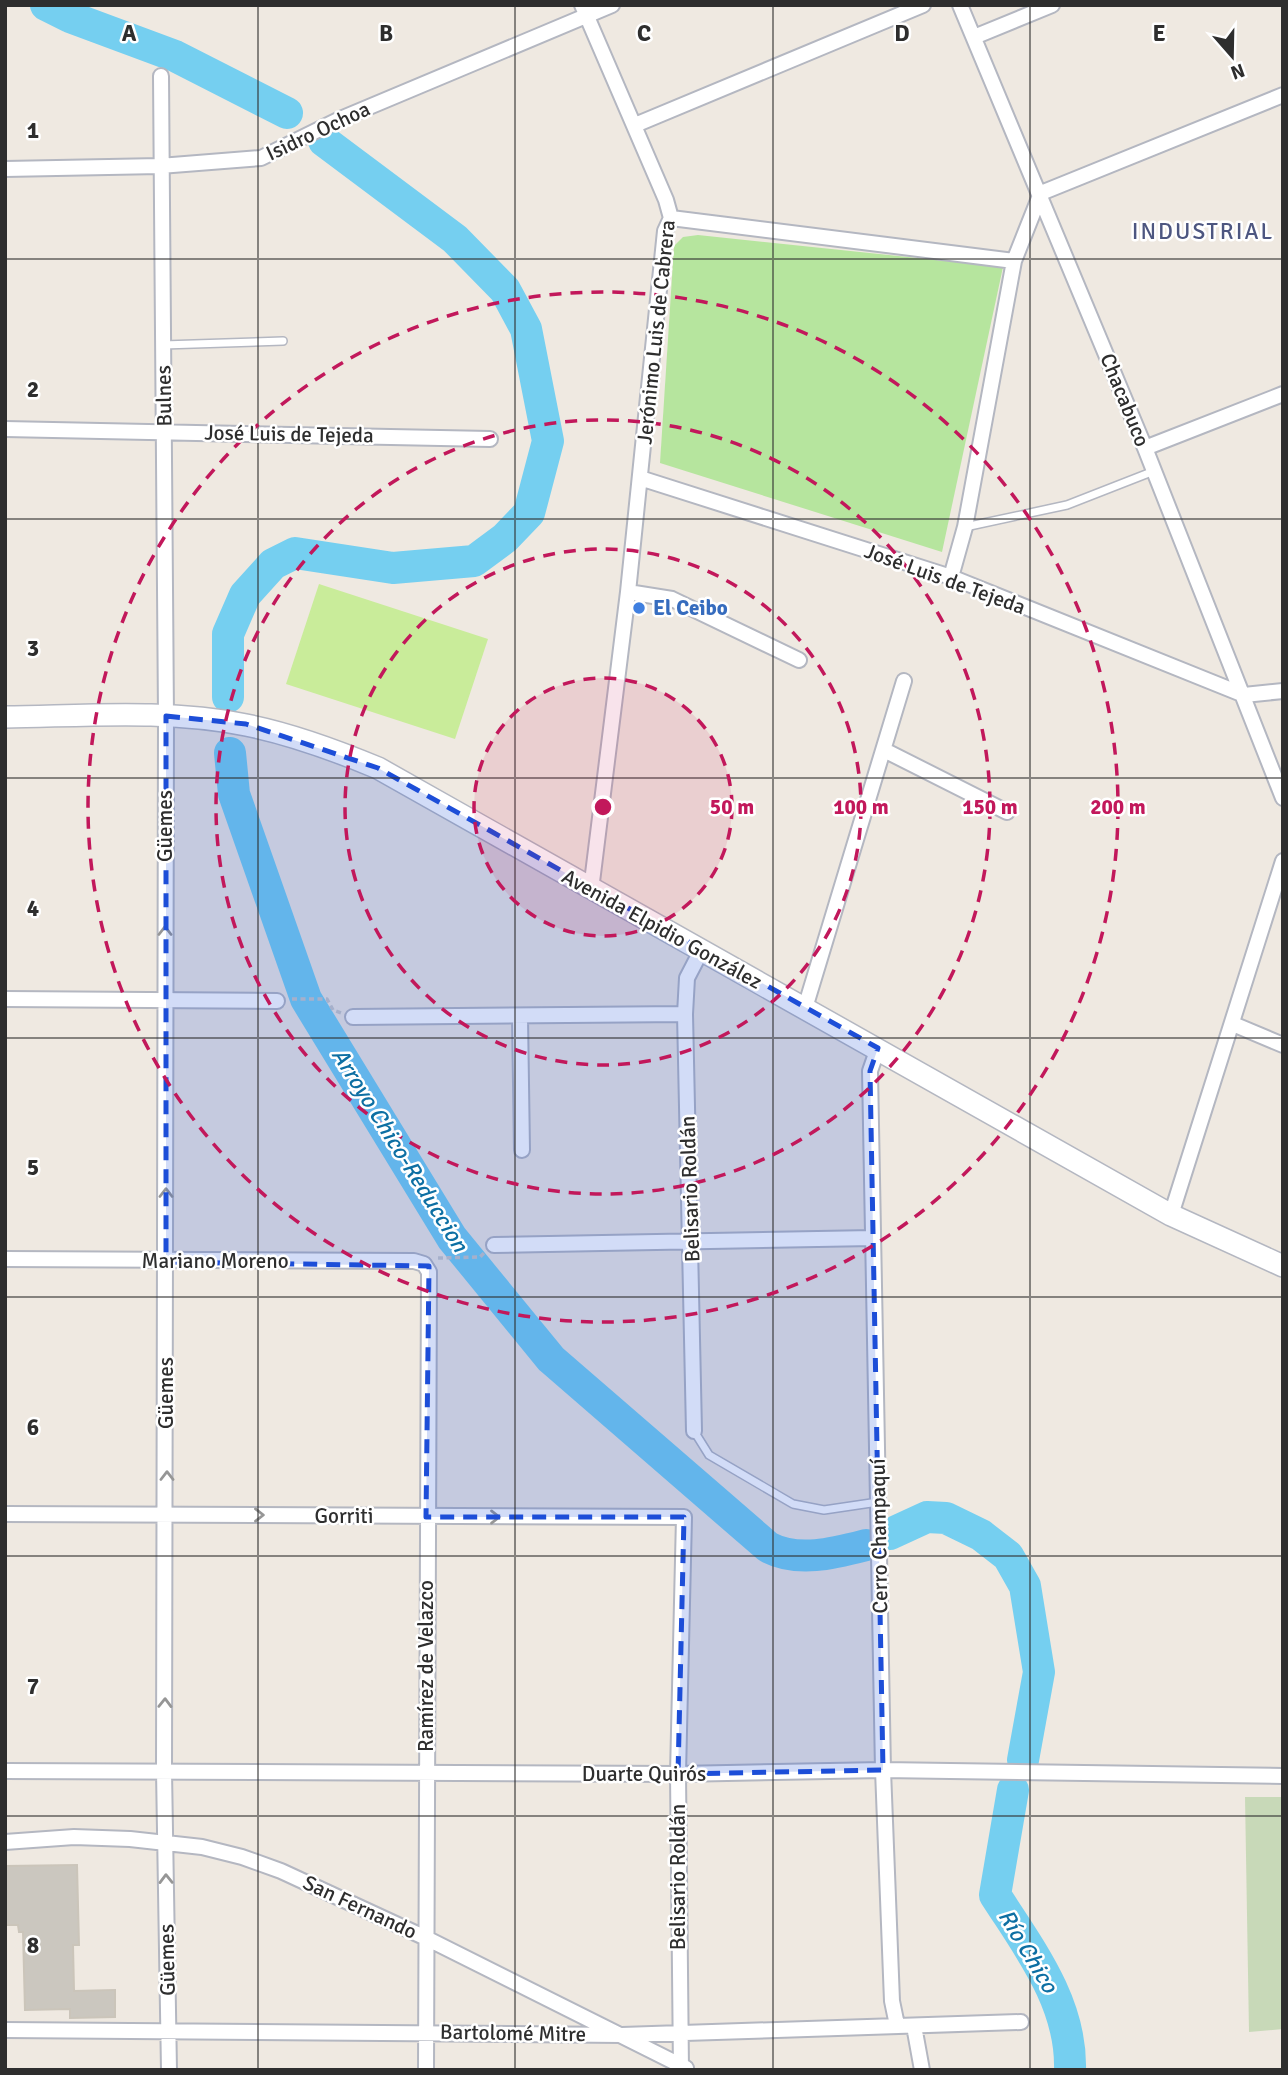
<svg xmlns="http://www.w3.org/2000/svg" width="1288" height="2075" viewBox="0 0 1288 2075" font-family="Signika,sans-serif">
<rect width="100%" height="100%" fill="#efe9e1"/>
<!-- green -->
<path fill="#b6e59e" d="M698 235 1003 267 942 552 660 463 674 246 683 237Z"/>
<!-- cemetery -->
<path fill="#c8d9b8" d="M1245 1797H1283V2029L1249 2032Z"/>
<!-- pitch -->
<path fill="#c9ec9a" d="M319 584 488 639 455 739 286 684Z"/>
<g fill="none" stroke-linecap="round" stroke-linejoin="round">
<!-- river -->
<path stroke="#75cff0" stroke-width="32" d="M46 5 70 17 175 56 287 113
M228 697V634L245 595 273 564 295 553 393 568 474 561 505 538 529 513 548 441 526 329 505 290 455 239 324 141
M230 753 234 794 306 999 452 1238 551 1359 768 1547C798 1563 835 1553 866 1545
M890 1534 927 1517 946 1518 981 1535 1008 1556 1025 1586 1039 1672 1023 1760
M1013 1790 995 1895C1029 1948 1072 2003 1070 2070"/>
</g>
<!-- building -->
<path fill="#cbc7bf" stroke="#cbc5ba" stroke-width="2" d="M77 1865 79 1945H73L74 1991 115 1990V2017L70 2018V2009L25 2010 23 1932H19L18 1925H5V1866Z"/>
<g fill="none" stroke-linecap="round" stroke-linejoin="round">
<defs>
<path id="service" d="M163 345 283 341
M965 527 1067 505 1154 471
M694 1431 709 1455 793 1504 824 1510 878 1502"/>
<path id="minor" d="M582 5 666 200 671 218 665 231 628 592 591 890
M960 5 1145 448 1283 798
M974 37 1052 5
M161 76 166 716 164 1771 169 2070
M635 125 923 5
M5 169 160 166 261 158 338 120 612 5
M671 218 1014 261
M5 429 490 439
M1145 448 1283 394
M640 478 951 577 1244 695 1283 691
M951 577 965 527 1014 261 1041 193 1283 95
M628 592 672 599 799 660
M886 751 1007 812
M5 999 277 1001
M805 1008 904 681
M353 1017 685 1014
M520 1017 522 1150
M1233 1024 1283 1045
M878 1048 870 1071 883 1770 892 2001 897 2025
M1171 1215 1283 861
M494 1245 873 1238
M5 1259 414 1261 424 1264 429 1272 426 2070
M694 1431 685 1014 687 978 701 951
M5 1514 684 1517 678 1774 681 2070
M5 1771 678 1774 883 1770 1283 1776
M5 1842 74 1837 130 1839 202 1847 242 1857 281 1871 426 1938 686 2068
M914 2026 922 2070
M5 2030 622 2035 1021 2022"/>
<path id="secondary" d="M5 717C85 716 168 709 246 725 292 734 335 750 378 768L1171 1215 1283 1266"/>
</defs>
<!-- service casing -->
<use href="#service" stroke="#b4b7c1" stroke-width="10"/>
<!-- minor casing -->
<use href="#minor" stroke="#b4b7c1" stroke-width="18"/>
<!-- secondary casing -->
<use href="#secondary" stroke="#b4b7c1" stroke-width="24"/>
<!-- path -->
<path stroke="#c9c9c9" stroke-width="3.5" stroke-dasharray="5 3.5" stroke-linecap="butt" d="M292 999H327L333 1010 341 1013
M438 1258 480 1257 484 1253"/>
<!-- service -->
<use href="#service" stroke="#fff" stroke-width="7"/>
<!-- minor -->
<use href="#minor" stroke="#fff" stroke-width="14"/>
<!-- secondary -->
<use href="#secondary" stroke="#fff" stroke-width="21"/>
</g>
<!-- one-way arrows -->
<defs><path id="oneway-chevron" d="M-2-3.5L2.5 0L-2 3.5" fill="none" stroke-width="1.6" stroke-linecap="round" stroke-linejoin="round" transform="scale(1.75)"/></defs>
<g stroke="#969696">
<use href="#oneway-chevron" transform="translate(165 931) rotate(-90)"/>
<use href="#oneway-chevron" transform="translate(166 1193) rotate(-90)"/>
<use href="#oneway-chevron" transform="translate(167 1476) rotate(-90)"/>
<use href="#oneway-chevron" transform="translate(259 1515)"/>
<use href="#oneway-chevron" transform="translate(495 1517)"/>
<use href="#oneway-chevron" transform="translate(165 1703) rotate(-89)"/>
<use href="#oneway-chevron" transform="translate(166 1879) rotate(-91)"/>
</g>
<!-- marked area -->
<path fill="#1d4ed8" fill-opacity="0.2" stroke="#1d4ed8" stroke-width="5" stroke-dasharray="14 9" stroke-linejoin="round" d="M166 716 246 724 378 768 878 1048 870 1071 883 1770 678 1774 684 1517H426L429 1266 166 1262Z"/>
<!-- grid -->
<path fill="none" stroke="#2e2e2e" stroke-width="2" stroke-opacity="0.55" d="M258 5V2070M515 5V2070M773 5V2070M1030 5V2070M5 259H1283M5 519H1283M5 778H1283M5 1038H1283M5 1297H1283M5 1556H1283M5 1816H1283"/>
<!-- distance rings -->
<circle cx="603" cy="807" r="129" fill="#c2185b" fill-opacity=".12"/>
<g fill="none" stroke="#c2185b" stroke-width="3.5" stroke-dasharray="12 9">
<circle cx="603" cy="807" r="129"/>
<circle cx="603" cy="807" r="258"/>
<circle cx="603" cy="807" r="387"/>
<circle cx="603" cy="807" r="515"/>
</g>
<!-- markers -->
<circle fill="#3f7fe0" stroke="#fff" stroke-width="2.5" cx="639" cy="608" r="7"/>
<g text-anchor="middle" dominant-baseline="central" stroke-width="5" stroke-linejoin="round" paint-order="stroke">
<!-- street labels -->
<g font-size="21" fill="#2e2e2e" stroke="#fff">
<text transform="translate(318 131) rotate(-25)">Isidro Ochoa</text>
<text transform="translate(656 332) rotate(-84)">Jerónimo Luis de Cabrera</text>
<text transform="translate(164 396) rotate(-91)">Bulnes</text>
<text transform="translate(1125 400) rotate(68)">Chacabuco</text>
<text transform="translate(289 434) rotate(1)">José Luis de Tejeda</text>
<text transform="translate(945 579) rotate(20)">José Luis de Tejeda</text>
<text transform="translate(165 826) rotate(-90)">Güemes</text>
<text transform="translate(662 929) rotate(29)">Avenida Elpidio González</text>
<text transform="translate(690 1189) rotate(-92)">Belisario Roldán</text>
<text x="215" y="1261">Mariano Moreno</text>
<text transform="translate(166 1393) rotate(-90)">Güemes</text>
<text x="344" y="1516">Gorriti</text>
<text transform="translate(879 1536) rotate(-91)">Cerro Champaquí</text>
<text transform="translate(426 1666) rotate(-90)">Ramírez de Velazco</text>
<text x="644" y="1774">Duarte Quirós</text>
<text transform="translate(678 1877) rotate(-90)">Belisario Roldán</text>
<text transform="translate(360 1907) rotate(25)">San Fernando</text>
<text transform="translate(167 1960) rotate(-91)">Güemes</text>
<text transform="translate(513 2033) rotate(1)">Bartolomé Mitre</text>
</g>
<!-- shop labels -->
<g font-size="21" font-weight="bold" fill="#366cbe" stroke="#fff" text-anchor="start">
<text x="653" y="608">El Ceibo</text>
</g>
<!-- neighbourhood labels -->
<g font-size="23" letter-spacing="2" fill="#4d5680" stroke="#fff">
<text x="1203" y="231">INDUSTRIAL</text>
</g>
<!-- water labels -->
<g font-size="23" font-style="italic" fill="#0d6fa3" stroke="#fff">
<text transform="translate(400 1150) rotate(58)">Arroyo Chico-Reduccion</text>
<text transform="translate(1028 1951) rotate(59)">Río Chico</text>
</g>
</g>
<g font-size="23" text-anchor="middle" font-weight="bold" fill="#2e2e2e" stroke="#fff" stroke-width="5" stroke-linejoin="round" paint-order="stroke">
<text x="129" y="41">A</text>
<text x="386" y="41">B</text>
<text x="644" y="41">C</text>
<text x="902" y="41">D</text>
<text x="1159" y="41">E</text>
<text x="33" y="138">1</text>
<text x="33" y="397">2</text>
<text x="33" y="656">3</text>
<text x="33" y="916">4</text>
<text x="33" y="1175">5</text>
<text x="33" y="1435">6</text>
<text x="33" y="1694">7</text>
<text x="33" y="1953">8</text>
</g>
<circle cx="603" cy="807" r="10" fill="#c2185b" stroke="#fff" stroke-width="3.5"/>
<g font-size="21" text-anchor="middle" font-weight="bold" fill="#c2185b" stroke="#fff" stroke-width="5" stroke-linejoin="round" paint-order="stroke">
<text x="732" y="814">50 m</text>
<text x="861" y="814">100 m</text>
<text x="990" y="814">150 m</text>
<text x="1118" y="814">200 m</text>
</g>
<!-- border -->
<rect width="1288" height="2075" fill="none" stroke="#2e2e2e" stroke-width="14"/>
<!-- north arrow -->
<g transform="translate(1232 56) rotate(160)" stroke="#ffffff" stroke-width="5" paint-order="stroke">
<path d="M0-5L12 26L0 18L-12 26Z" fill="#2e2e2e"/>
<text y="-10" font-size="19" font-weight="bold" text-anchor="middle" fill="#2e2e2e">N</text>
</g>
</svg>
